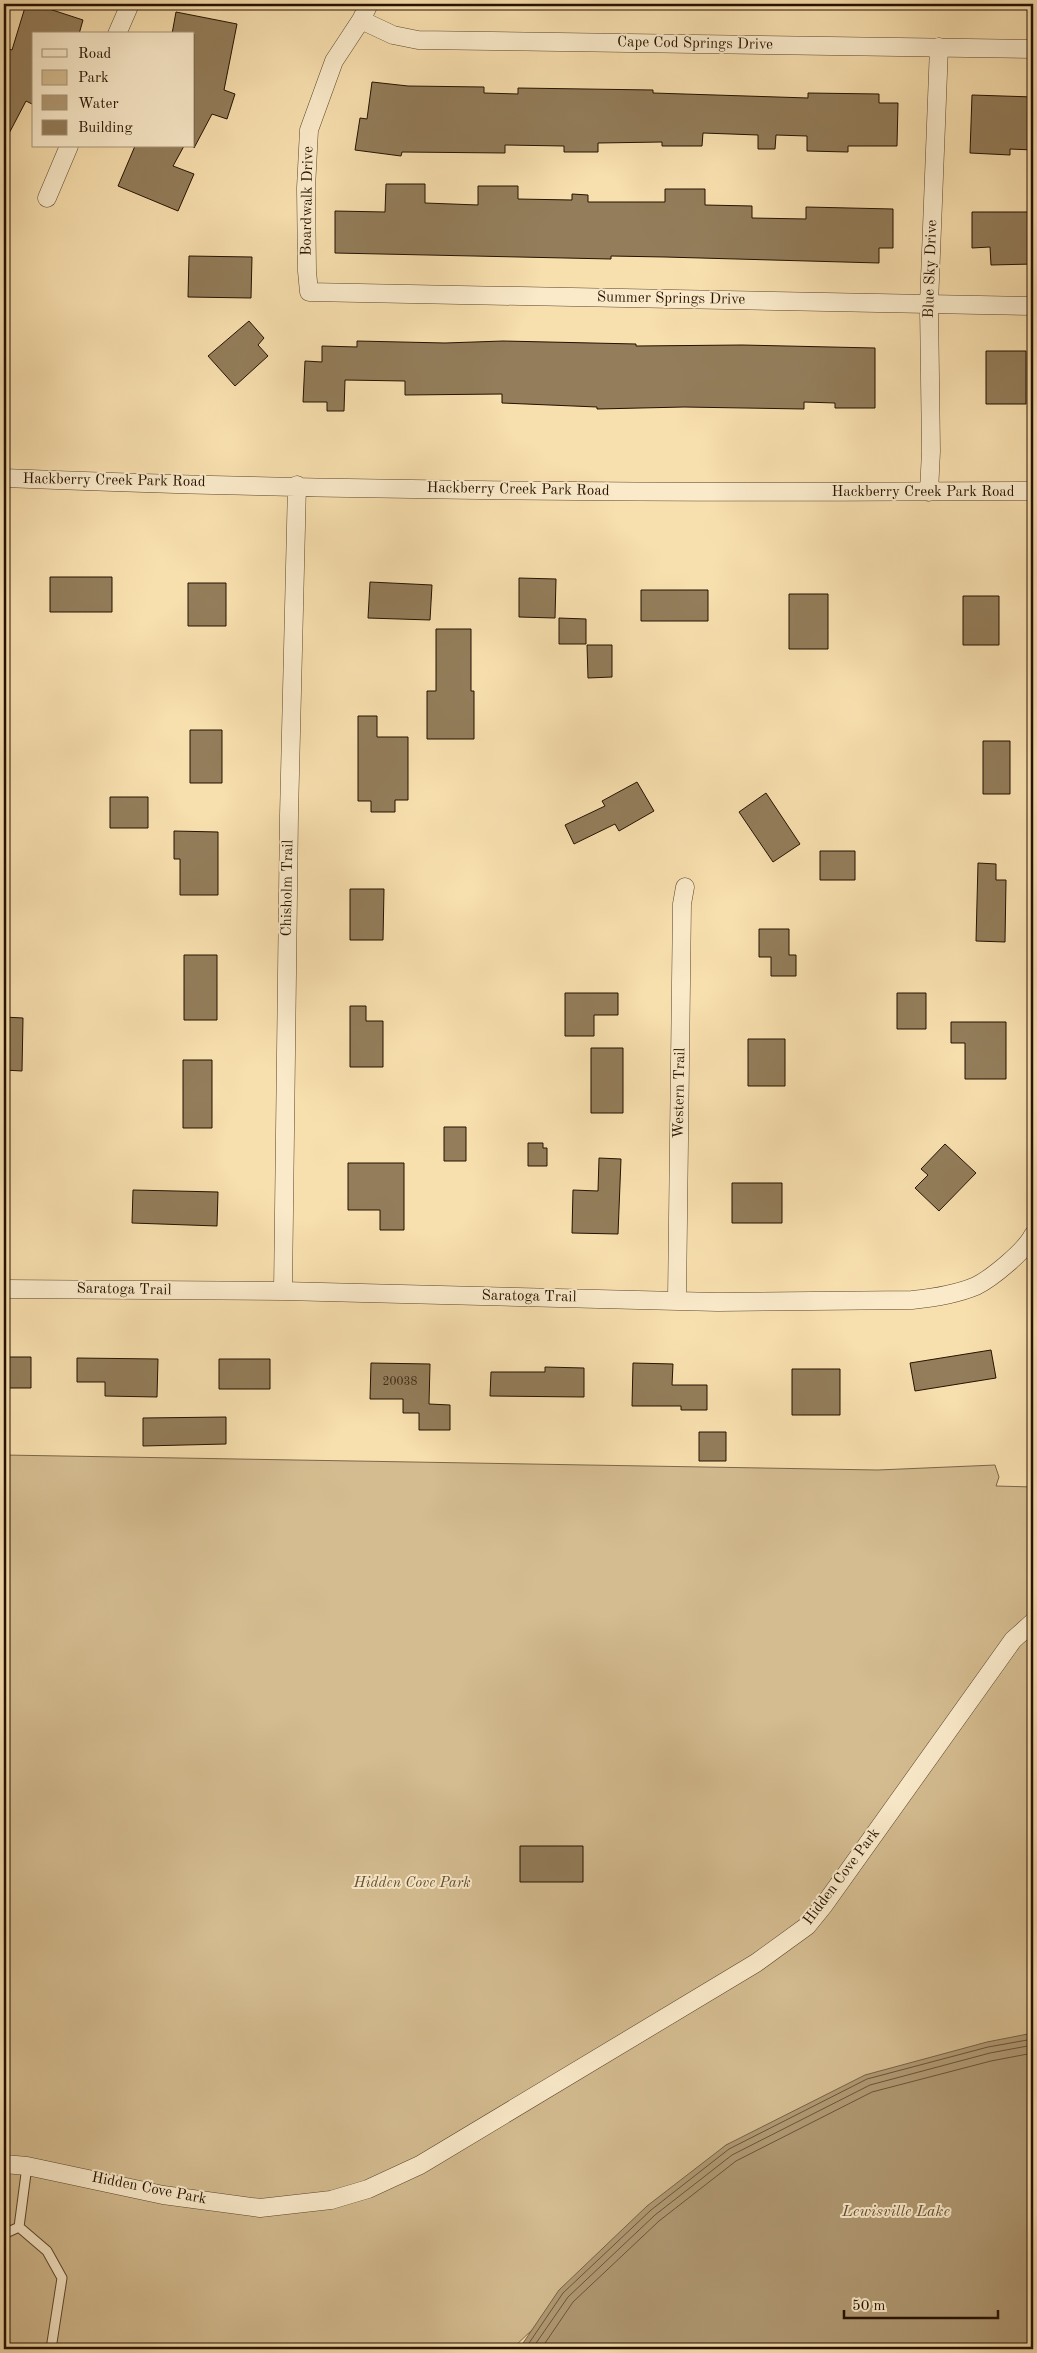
<svg xmlns="http://www.w3.org/2000/svg" width="1037" height="2353" viewBox="0 0 1037 2353" font-family="'Old Standard TT',serif">
<rect width="100%" height="100%" fill="#f8dfae"/>
<filter id="stains"><feTurbulence type="fractalNoise" baseFrequency=".004" numOctaves="4"/><feColorMatrix values="0 0 0 0 .2 0 0 0 0 .09 0 0 0 0 .02 0 0 0 .5 -.17"/></filter>
<radialGradient id="worn" r=".72"><stop offset=".6" stop-color="#630" stop-opacity="0"/><stop offset="1" stop-color="#630" stop-opacity=".3"/></radialGradient>
<!-- green -->
<path fill="#d4bc90" stroke="#7c6748" d="M4 1455 878 1470 995 1465 999 1477 996 1486 1033 1487V2036L726 2145 512 2349H4Z"/>
<!-- water -->
<path fill="#b09973" stroke="#786345" d="M1033 2033V2349H519L559 2290 647 2206 726 2145 865 2075 987 2042Z"/>
<g fill="none" stroke-linecap="round" stroke-linejoin="round">
<!-- shore -->
<path stroke="#6a563a" stroke-width="1" d="M525 2349 563 2293 651 2210 729 2149 867 2079 988 2047 1033 2039
M532 2349 568 2297 655 2215 732 2155 870 2085 990 2053 1033 2045
M541 2349 573 2302 659 2221 736 2161 872 2092 991 2061 1033 2053"/>
</g>
<!-- building -->
<path fill="#937d5a" stroke="#251200" d="M26 4H34L83 20 79 34H34V105L26 101 4 143V59L9 49 12 50Z
M176 12 237 24 224 90 235 94 227 119 212 114 194 148V34H172Z
M372 82 408 86 484 87V93L518 94V88L653 90V93L808 98V93L879 94V103H898L897 146H848V152L807 151V136L776 135 775 149H758V135L703 133 702 146H662V142L598 143V152H564V146L505 145V153L402 152 401 156 355 150 360 118 367 119Z
M972 95 1033 97V150L1010 149V155L970 153Z
M135 146H184L173 166 194 174 178 211 118 186Z
M386 184H425V203L478 205V186H518V199L572 200V194L588 195V202H665V189H705V205L752 206V218L806 219V207L893 209V248H879V263L665 257 611 256V259L335 253V211L385 212Z
M972 212H1033V264L991 265 990 247 972 248Z
M189 256 252 257 251 298 188 297Z
M249 321 264 338 258 345 268 356 235 386 208 356Z
M357 341 445 343 503 341 636 344V346L742 345 875 348V408H835V403L804 402V409L684 407 597 409V407L502 403V394L405 395V381L345 380 344 411H327V402H303L305 361 322 362V346L357 347Z
M986 351H1026V404H986Z
M50 577H112V612H50Z
M519 578 556 579 555 618 519 617Z
M370 582 432 585 430 620 368 618Z
M188 583H226V626H188Z
M641 590H708V621H641Z
M789 594H828V649H789Z
M963 596H999V645H963Z
M559 618 586 619V644H559Z
M436 629H471V691H474V739H427V691H436Z
M587 645H612V677L588 678Z
M358 716H377V737H408V800H395V812H371V801H358Z
M190 730H222V783H190Z
M983 741H1010V794H983Z
M637 782 654 811 619 831 615 824 574 844 565 825 605 806 602 801Z
M766 793 800 844 773 862 739 812Z
M110 797H148V828H110Z
M174 831 218 832V895H180V859H174Z
M820 851H855V880H820Z
M978 863 996 864V880H1006L1005 942 976 941Z
M350 889H384L383 940H350Z
M759 929H789V955H796V976H771V957H759Z
M184 955H217V1020H184Z
M565 993H618V1015H594V1036H565Z
M897 993H926V1029H897Z
M350 1006H366V1021H383V1067H350Z
M4 1017 23 1018 22 1071 4 1070Z
M951 1022H1006V1079H965V1043H951Z
M748 1039H785V1086H748Z
M591 1048H623V1113H591Z
M183 1060H212V1128H183Z
M444 1127H466V1161H444Z
M528 1143H543V1148H547V1166H528Z
M945 1144 976 1173 939 1211 915 1188 928 1175 921 1169Z
M599 1158 621 1159 618 1234 572 1233 573 1190 598 1191Z
M348 1163H404V1230H380V1210H348Z
M732 1183H782V1223H732Z
M133 1190 218 1192 217 1226 132 1223Z
M991 1350 996 1378 915 1391 910 1363Z
M4 1357H31V1388H4Z
M77 1358 158 1359 157 1397 105 1396V1382H77Z
M219 1359H270V1389H219Z
M371 1363 430 1364 429 1404 450 1405V1430H419V1413H403V1399H370Z
M633 1363 673 1364 672 1385H707V1410H681V1406H632Z
M545 1367 584 1368V1397L490 1396 491 1372H545Z
M792 1369H840V1415H792Z
M226 1417V1444L143 1446V1418Z
M699 1432H726V1461H699Z
M520 1846H583V1882H520Z"/>
<g fill="none" stroke-linecap="round" stroke-linejoin="round">
<defs>
<path id="lane" d="M19 2227 47 2251 62 2278 51 2349
M19 2227 27 2166
M4 2234 19 2227"/>
<path id="street" d="M369 4 361 20 334 61 309 130 306 188 307 271 309 292 1033 306
M361 20 393 35 418 40 1033 49
M117 34 130 4
M47 198 69 146
M4 478C347 492 690 493 1033 491
M929 492 931 451 929 305 939 47
M4 1289 283 1291 718 1302 912 1300C932 1298 957 1294 976 1286 992 1278 1025 1251 1033 1235
M283 1291 289 815 297 485
M677 1299 682 904 685 887
M4 2164 27 2166 163 2195 260 2208 331 2200 368 2189 420 2165 756 1963 807 1926 824 1905 1013 1640 1033 1622"/>
</defs>
<!-- lane casing -->
<use href="#lane" stroke="#5a452c" stroke-width="11"/>
<!-- street casing -->
<use href="#street" stroke="#5a452c" stroke-width="19"/>
<!-- lane -->
<use href="#lane" stroke="#faeaca" stroke-width="9"/>
<!-- street -->
<use href="#street" stroke="#faeaca" stroke-width="18"/>
</g>
<g text-anchor="middle" dominant-baseline="central" stroke-width="4" stroke-linejoin="round" paint-order="stroke">
<!-- number labels -->
<g font-size="12" fill="#402d16">
<text x="400" y="1382">20038</text>
</g>
<!-- street labels -->
<g font-size="15" fill="#251200" stroke="#faeaca">
<text transform="translate(695 44) rotate(1)">Cape Cod Springs Drive</text>
<text transform="translate(308 201) rotate(-89)">Boardwalk Drive</text>
<text transform="translate(931 269) rotate(-88)">Blue Sky Drive</text>
<text transform="translate(671 299) rotate(1)">Summer Springs Drive</text>
<text transform="translate(114 481) rotate(1)">Hackberry Creek Park Road</text>
<text transform="translate(518 490) rotate(1)">Hackberry Creek Park Road</text>
<text x="923" y="492">Hackberry Creek Park Road</text>
<text transform="translate(288 888) rotate(-89)">Chisholm Trail</text>
<text transform="translate(680 1093) rotate(-89)">Western Trail</text>
<text transform="translate(124 1290) rotate(1)">Saratoga Trail</text>
<text transform="translate(529 1297) rotate(1)">Saratoga Trail</text>
<text transform="translate(842 1877) rotate(-53)">Hidden Cove Park</text>
<text transform="translate(149 2189) rotate(11)">Hidden Cove Park</text>
</g>
<!-- park labels -->
<g font-size="15" font-style="italic" fill="#624e32" stroke="#faeaca">
<text x="412" y="1883">Hidden Cove Park</text>
</g>
<!-- water labels -->
<g font-size="16" font-style="italic" fill="#644f34" stroke="#faeaca">
<text x="896" y="2212">Lewisville Lake</text>
</g>
</g>
<!-- margin -->
<rect width="1037" height="2353" fill="none" stroke="#f8dfae" stroke-width="20"/>
<rect x="5" y="5" width="1027" height="2343" fill="none" stroke="#251200" stroke-width="2.5"/>
<rect x="10" y="10" width="1017" height="2333" fill="none" stroke="#251200"/>
<!-- legend -->
<rect x="32" y="32" width="162" height="115" fill="#faeaca" stroke="#a59479"/>
<rect x="42" y="49" width="25" height="8" fill="#faeaca" stroke="#a59479"/>
<text x="78" y="58" font-size="15" fill="#251200">Road</text>
<rect x="42" y="70" width="25" height="15" fill="#d4bc90" stroke="#a59479"/>
<text x="78" y="82" font-size="15" fill="#251200">Park</text>
<rect x="42" y="95" width="25" height="15" fill="#b09973" stroke="#a59479"/>
<text x="78" y="108" font-size="15" fill="#251200">Water</text>
<rect x="42" y="120" width="25" height="15" fill="#937d5a" stroke="#a59479"/>
<text x="78" y="132" font-size="15" fill="#251200">Building</text>
<!-- scale -->
<path d="M844 2310v8h154v-8" fill="none" stroke="#251200" stroke-width="2.5"/>
<text x="852" y="2310" font-size="15" fill="#251200" stroke="#faeaca" stroke-width="4" paint-order="stroke">50 m</text>
<rect width="100%" height="100%" filter="url(#stains)"/>
<rect width="100%" height="100%" fill="url(#worn)"/>
</svg>
